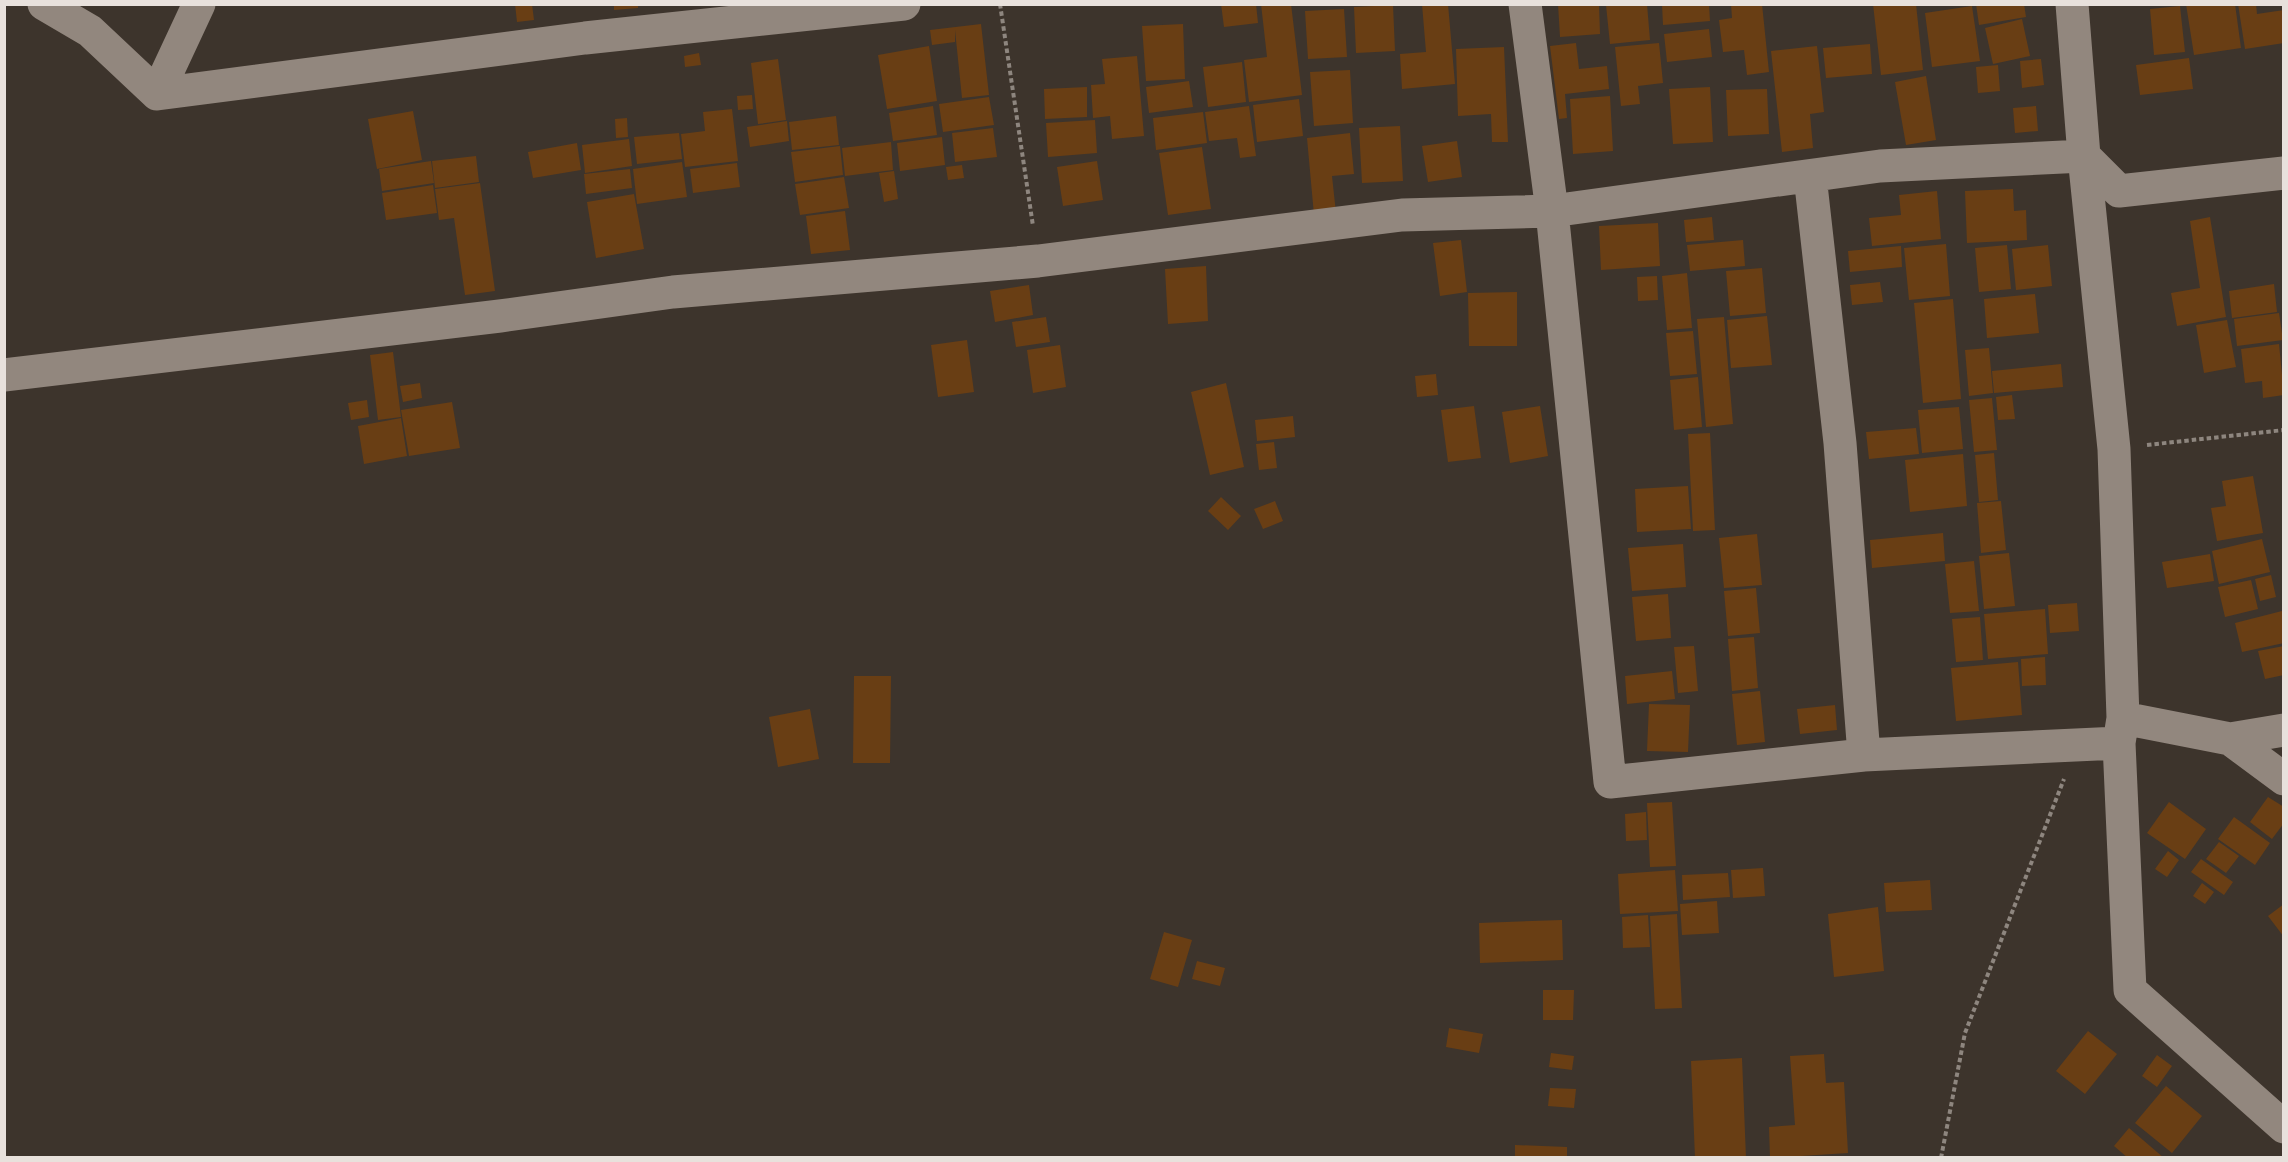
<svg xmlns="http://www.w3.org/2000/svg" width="2288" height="1162" viewBox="0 0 2288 1162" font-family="Manrope,sans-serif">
<rect width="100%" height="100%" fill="#3d342c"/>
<!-- building -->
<path fill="#693e14" d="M515 4H532L534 20 517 22Z
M614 4H638V8L614 10Z
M1221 4H1256L1258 23 1224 27Z
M1261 4H1291L1302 95 1249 102 1244 60 1267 57Z
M1422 4H1448L1455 84 1402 89 1400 54 1426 52Z
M1558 4H1599L1600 34 1560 37Z
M1647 4 1650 40 1610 44 1606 5Z
M1662 4H1709L1710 21 1663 25Z
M1731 4H1762L1769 72 1747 75 1744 50 1723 52 1719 20 1732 18Z
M1873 4H1916L1923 70 1881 75Z
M1976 4H2024L2026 17 1979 25Z
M2186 4H2235L2241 48 2194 55Z
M2238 4H2256L2257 14 2284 10V43L2245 49Z
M1393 5 1395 51 1356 53 1354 7Z
M1972 6 1980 61 1932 67 1925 13Z
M2180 6 2185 52 2154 55 2150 9Z
M1344 9 1347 57 1308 59 1305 11Z
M2022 19 2030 56 1993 64 1985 28Z
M981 24 989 95 962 98 955 30V42L932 45 930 30Z
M1183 24 1185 79 1146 81 1142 26Z
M1709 29 1712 57 1667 62 1664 34Z
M1576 43 1579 69 1607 66 1609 89 1565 94 1567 118 1559 119 1550 46Z
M1659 43 1663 83 1638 86 1640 104 1621 106 1615 47Z
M1870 44 1872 74 1826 78 1823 48Z
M929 46 937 101 887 109 878 55Z
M1817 46 1824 112 1810 114 1813 148 1782 152 1771 51Z
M1504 47 1508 142H1492L1491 114 1458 116 1456 49Z
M699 53 701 65 685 67 684 56Z
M1137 56 1144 136 1112 139 1110 116 1093 118 1091 85 1105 84 1102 59Z
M2189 58 2193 89 2140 95 2136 65Z
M778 59 786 120 758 124 751 63Z
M2041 59 2044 85 2022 88 2020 61Z
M1242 62 1246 102 1208 107 1203 67Z
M1998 65 2000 91 1978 93 1976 67Z
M1350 70 1353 123 1314 126 1310 72Z
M1926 76 1936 140 1906 145 1895 82Z
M1189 81 1193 107 1149 113 1146 87Z
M1087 87V117L1045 119 1044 89Z
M1710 87 1713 142 1673 144 1669 89Z
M1767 89 1769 134 1728 136 1726 90Z
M752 95 753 109 738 110 737 96Z
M1610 96 1613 151 1573 154 1570 99Z
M989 97 994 125 943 132 939 104Z
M1299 99 1303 136 1257 142 1253 105Z
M933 106 937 135 893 141 889 113Z
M1249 106 1256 156 1240 158 1237 138 1209 141 1205 112Z
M2036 106 2038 131 2015 133 2013 108Z
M732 109 738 161 685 167 681 134 705 131 703 112Z
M413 111 422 160 377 169 368 119Z
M1203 112 1207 143 1156 150 1153 118Z
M836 116 839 145 792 150 789 122Z
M627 118 628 137 616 138 615 119Z
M1095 120 1097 153 1048 157 1046 123Z
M787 121 789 141 750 147 747 127Z
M1400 126 1403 181 1362 183 1359 128Z
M993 128 997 157 955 162 952 133Z
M679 133 682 159 637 164 634 137Z
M1350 133 1354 174 1332 176 1336 213 1314 215 1307 138Z
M942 137 945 165 900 171 897 143Z
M629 139 632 166 585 173 582 145Z
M1457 141 1462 177 1428 182 1422 146Z
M891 142 893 170 845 176 842 148Z
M577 143 581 170 533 178 528 152Z
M840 146 843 175 795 182 791 152Z
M1202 147 1211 209 1168 215 1159 153Z
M476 156 479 182 435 188 432 161Z
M431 161 434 183 382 191 379 169Z
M1097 161 1103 200 1063 206 1057 167Z
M682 162 687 197 637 204 633 169Z
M737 163 740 187 693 193 690 169Z
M962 165 964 178 948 180 946 167Z
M630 169 632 188 586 194 584 174Z
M894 171 898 199 884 202 879 173Z
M844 177 849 208 800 215 795 184Z
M480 183 495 291 465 295 454 218 439 220 435 189Z
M433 185 437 213 386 220 382 193Z
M2013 189 2014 211 2026 210 2027 240 1967 243 1965 191Z
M1937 191 1941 239 1872 246 1869 218 1901 215 1899 195Z
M634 194 644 249 596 258 587 202Z
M845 211 850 250 811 254 806 216Z
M1712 217 1714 240 1686 242 1684 220Z
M2210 217 2226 317 2177 326 2171 293 2200 288 2190 221Z
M1658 223 1660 266 1601 270 1599 226Z
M1461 240 1467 292 1440 296 1433 243Z
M1743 240 1745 266 1690 271 1687 245Z
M1946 244 1950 296 1909 300 1904 248Z
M2007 245 2011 289 1979 292 1975 248Z
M2048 245 2052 286 2016 290 2012 249Z
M1901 246 1902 267 1850 272 1848 251Z
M1206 266 1208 321 1168 324 1165 269Z
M1762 268 1766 313 1730 316 1726 271Z
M1687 273 1692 328 1667 330 1662 276Z
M1657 276 1658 300 1638 301 1637 277Z
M1880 282 1883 302 1852 305 1850 285Z
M2274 284 2277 312 2232 318 2229 291Z
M1029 285 1033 315 995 322 990 291Z
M1517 292V346H1469L1468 293Z
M2035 294 2039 333 1987 338 1984 299Z
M1953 299 1961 399 1923 403 1914 303Z
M2279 313 2283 340 2237 346 2234 319Z
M1767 316 1772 365 1731 368 1727 320Z
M1046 317 1050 342 1016 347 1012 322Z
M1724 317 1733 424 1706 427 1697 319Z
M2227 320 2236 367 2204 373 2196 325Z
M1693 331 1697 374 1670 376 1666 333Z
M967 340 974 392 938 397 931 345Z
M2279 344 2284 395 2263 398 2262 381 2245 383 2241 349Z
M1060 345 1066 387 1033 393 1027 350Z
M1989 348 1993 393 1969 396 1965 350Z
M393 352 401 417 378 420 370 355Z
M2061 364 2063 387 1994 393 1992 371Z
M1436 374 1438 395 1417 397 1415 376Z
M1698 377 1702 427 1674 430 1670 380Z
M420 383 422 398 403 402 400 386Z
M1226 383 1244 467 1210 475 1191 392Z
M2012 395 2015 419 1998 420 1996 397Z
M1992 398 1997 450 1974 452 1969 400Z
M367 400 369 417 351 420 348 403Z
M452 402 460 448 409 456 401 410Z
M1474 406 1481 458 1448 462 1441 410Z
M1540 406 1548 456 1510 463 1502 412Z
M1959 407 1963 449 1922 453 1918 410Z
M1293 416 1295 437 1257 441 1255 420Z
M401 418 407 456 364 464 358 426Z
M1916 428 1919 454 1869 459 1866 432Z
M1710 433 1715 530 1693 531 1688 434Z
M1274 442 1277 468 1259 470 1256 444Z
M1994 453 1998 500 1979 502 1975 455Z
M1963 454 1967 506 1910 512 1905 460Z
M2253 476 2263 533 2217 541 2211 508 2226 506 2222 481Z
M1688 486 1691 529 1637 532 1635 489Z
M1221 497 1241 516 1228 530 1208 511Z
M1275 501 1283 521 1263 529 1254 509Z
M2001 501 2006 550 1981 553 1977 503Z
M1943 533 1945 561 1872 568 1870 540Z
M1757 534 1762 585 1724 588 1719 538Z
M2262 539 2270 572 2219 584 2212 551Z
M1683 544 1686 587 1632 591 1628 548Z
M2009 553 2015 606 1984 609 1979 556Z
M2210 554 2214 581 2167 588 2162 562Z
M1974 561 1979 611 1950 613 1945 564Z
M2271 575 2276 597 2260 601 2255 579Z
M2251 580 2258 609 2225 617 2218 587Z
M1756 588 1760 633 1728 636 1724 591Z
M1668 594 1671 638 1636 641 1632 597Z
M2077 603 2079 631 2050 633 2048 605Z
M2045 609 2048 654 1988 659 1984 614Z
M2282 611 2284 643 2242 652 2235 623Z
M1980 617 1983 660 1956 662 1952 619Z
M1754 637 1758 688 1732 691 1728 639Z
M1694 646 1698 691 1678 693 1674 647Z
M2284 646V675L2265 679 2258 651Z
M2045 657 2046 685 2022 686 2021 659Z
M2018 662 2022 715 1956 721 1951 668Z
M1672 671 1675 699 1627 704 1625 676Z
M854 676H891L890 763H853Z
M1760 691 1765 742 1737 745 1732 694Z
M1649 704 1690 705 1688 752 1647 751Z
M1835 705 1837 730 1800 734 1797 709Z
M810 709 819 759 778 767 769 717Z
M2268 797 2284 807V823L2272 839 2250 822Z
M1672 802 1676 866 1650 867 1647 803Z
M2169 802 2206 829 2185 859 2147 833Z
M1646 812 1647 840 1626 841 1625 814Z
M2234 817 2270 843 2255 865 2218 839Z
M2219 842 2239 856 2226 873 2206 859Z
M2168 851 2179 860 2167 877 2155 869Z
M2201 859 2233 882 2224 895 2191 872Z
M1763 868 1765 896 1733 898 1731 870Z
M1675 870 1678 911 1620 914 1618 874Z
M1728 873 1730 897 1683 900 1682 875Z
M1930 880 1932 910 1886 912 1884 883Z
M2202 883 2214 892 2205 904 2193 896Z
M1717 901 1719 933 1682 935 1680 904Z
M2284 904V937L2268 916Z
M1878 907 1884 971 1834 977 1828 914Z
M1677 914 1682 1008 1655 1009 1650 916Z
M1648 915 1650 947 1623 948 1622 917Z
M1562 920 1563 960 1480 963 1479 923Z
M1164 932 1192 940 1178 987 1150 979Z
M1197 961 1225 968 1220 986 1192 979Z
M1543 990H1574L1573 1020H1543Z
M1449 1028 1483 1034 1479 1053 1446 1047Z
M2088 1031 2117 1054 2085 1094 2056 1071Z
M1551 1053 1574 1056 1572 1070 1549 1067Z
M1824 1054 1826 1083 1844 1082 1848 1153 1770 1158 1769 1127 1795 1125 1790 1056Z
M2157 1055 2172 1066 2157 1087 2142 1076Z
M1742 1058 1746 1158H1695L1691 1061Z
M2166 1086 2202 1116 2172 1153 2135 1123Z
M1550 1088 1576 1089 1574 1108 1548 1106Z
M2129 1128 2164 1158H2128L2114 1146Z
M1515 1145 1567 1147V1158H1515Z"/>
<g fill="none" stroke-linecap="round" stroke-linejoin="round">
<!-- path -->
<path stroke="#8e867f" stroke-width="4" stroke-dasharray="4.5 3" stroke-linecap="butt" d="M1000 4 1033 226
M2147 445 2284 430
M1941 1158 1965 1033 2064 779"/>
<!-- minor -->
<path stroke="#92877e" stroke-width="33" d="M44 4 90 31 157 94 585 38 904 4
M1525 4 1552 211 1610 782 1864 755 2119 743
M2072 4 2084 156 2114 449 2123 718
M157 94 199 4
M1810 176 1840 443 1864 755
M4 375 500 316 673 292 1038 261 1402 215 1552 211 1880 166 2084 156 2119 191 2284 173
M2284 730 2230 739 2284 779
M2230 739 2123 718 2119 743 2130 990 2284 1127"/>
</g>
<!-- border -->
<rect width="2288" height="1162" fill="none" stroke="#e8e1dc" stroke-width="12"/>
</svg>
